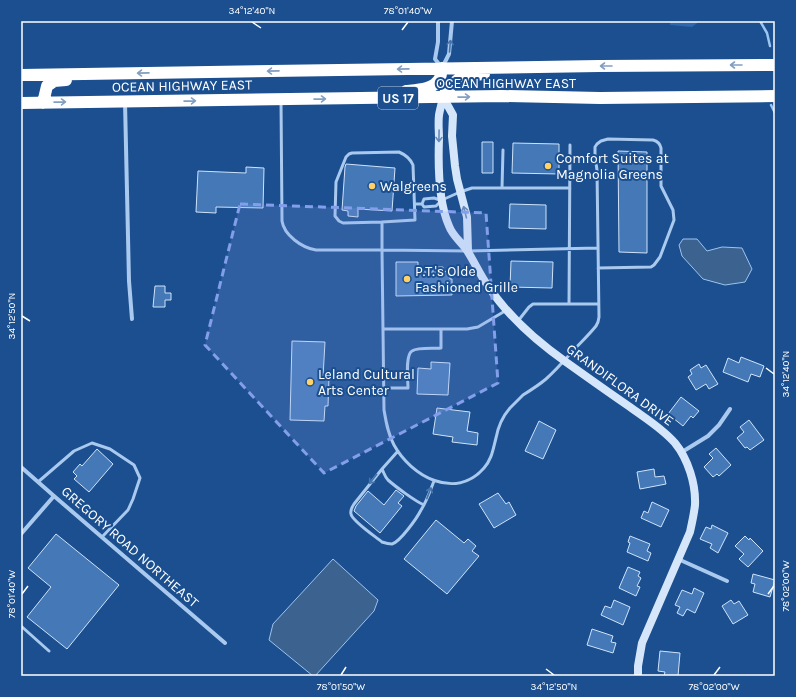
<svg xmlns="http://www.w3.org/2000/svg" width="796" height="697" viewBox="0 0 796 697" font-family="Karla,sans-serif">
<rect width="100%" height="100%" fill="#1b4f8f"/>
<!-- green -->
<path fill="#2e69ad" d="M670 21H700L692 27 670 25Z"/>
<!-- water -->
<path fill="#3c6290" stroke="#9cc4f0" d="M683 239H697L707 251 722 247 742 248 752 269 745 282 725 285 703 279 682 256 679 245Z
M333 559 378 600 374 611 315 676H313L269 640 273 624Z"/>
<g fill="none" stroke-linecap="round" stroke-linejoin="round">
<!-- stream -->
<path stroke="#9cc4f0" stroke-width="2.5" d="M760 21 767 33 770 46
M771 105 775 113"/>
</g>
<!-- building -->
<path fill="#4478b7" stroke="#cfe3fa" d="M482 142H493V173H482Z
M513 143 559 144V174L512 173Z
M618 151 647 152V253L619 252Z
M346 164 395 168 392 211 358 209V217L348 216V211L342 210 345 167Z
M246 167 264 168 263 208 216 207V213L196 212 198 171 246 173Z
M510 204 546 205V229L509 228Z
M511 261 553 262 552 288 510 287Z
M396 262H418V272H433V267H443V271L450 272V279H452V295L396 296Z
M155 286H165V293H171V300H165V307H153Z
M292 341 325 342 323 377H329L328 406H325L324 421 290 420Z
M741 357 764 366 760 377 751 374 748 382 723 372 728 358 739 363Z
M431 362 450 363 448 395 417 394 418 368 431 369Z
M699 364 701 368 706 365 718 384 709 389 706 384 696 390 688 377 692 374 690 370Z
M681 397 699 411 693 418 691 416 683 426 668 414Z
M437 408 470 412 467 431 478 433 477 445 452 442 453 437 433 434Z
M749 420 764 440 750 450 747 447 745 448 737 438 744 432 740 427Z
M539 421 556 430 543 459 525 451Z
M716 448 731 465 719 476 717 474 713 477 704 467 713 458 709 454Z
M97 449 113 464 89 492 74 479 77 476 73 472 80 464 82 466Z
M654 469 655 477 664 476 666 484 640 489 637 472Z
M396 490 404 496 398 503 402 506 380 533 354 511 356 506 368 491 384 505Z
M498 493 506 504 509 502 516 515 494 528 479 504Z
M652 502 669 510 661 527 641 518 644 511 648 513Z
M436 520 464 543 468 539 476 546 472 551 479 556 447 594 404 559Z
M712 525 728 533 718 553 710 548 712 544 700 539 706 527 711 529Z
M56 534 119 585 67 649 27 617 51 587 28 568Z
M630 536 650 544 647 551 651 553 648 561 627 552 630 543 628 542Z
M745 536 749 540 750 538 763 551 748 567 739 559 744 554 735 546Z
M628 567 640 572 638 576 641 578 637 586 640 587 636 596 619 588Z
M753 574 775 580 770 597 753 592 755 584 751 583Z
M694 588 704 593 695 613 687 609 683 616 677 613 680 607 675 605 682 590 692 594Z
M614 600 630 607 623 625 601 615 605 606 611 608Z
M731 600 734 604 739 601 748 615 733 624 722 606Z
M592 629 613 636 611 642 616 643 613 653 587 645Z
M660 651 680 653 678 676H664L665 672 658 671Z"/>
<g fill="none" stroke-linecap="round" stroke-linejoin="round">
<!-- lane -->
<path stroke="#a9c9ee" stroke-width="3" d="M281 101 282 221C284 235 302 248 316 250H382V222L415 220 413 165C410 158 406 155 399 152L352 153 349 154 346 157 336 182 335 216 339 221 343 223 382 222
M502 188 503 150
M442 200 460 192 472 188H570
M415 204H422L424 207 436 206 440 202
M422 204 424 199 434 198 440 200
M598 248 468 251 382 250 384 410C386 422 388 434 394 445 411 476 455 501 484 468 492 459 493 449 496 438 498 427 503 416 510 408 514 404 519 399 523 395 531 390 539 385 546 379 555 371 563 362 571 353 579 344 588 336 596 326L598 322 599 317 597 170 595 156V147L597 144 601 141 608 139 653 140C657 141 660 143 661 148V186L673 210 674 220 660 257 654 265 651 267 598 268
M569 304 570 145
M518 321 529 307 533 304H598
M383 329H467L478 327 505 311
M384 388H408C408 380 405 355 412 351 418 347 434 349 441 348V329
M398 451 382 469 354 504C352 507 350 510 351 514 352 521 376 537 382 542 385 543 388 544 392 544 400 542 417 518 421 510 427 501 430 491 434 481
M382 469C384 473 385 477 388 480 396 487 415 501 424 505
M38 482 74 451 92 443 110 449 134 465 140 478 133 499 128 510 102 537
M21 626 49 651"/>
<!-- street -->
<path stroke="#a9c9ee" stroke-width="4" d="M438 21V42L435 59 442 68 449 54 452 21
M125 102 129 281 132 319
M682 452 708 436 719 425 730 409
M21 467 54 496 225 643
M21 534 54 496
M678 559 727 581"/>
<!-- secondary -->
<path stroke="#d6e6fa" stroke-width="8" d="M443 97C442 103 440 109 439 115 438 123 439 131 439 139 438 166 438 201 449 226 453 237 462 242 468 252 475 263 480 275 488 286 508 316 536 341 566 362 587 377 608 392 630 407 645 418 662 428 675 443 688 459 696 484 695 505 694 514 692 523 690 532L642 643 638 666V676
M443 97 453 115 452 136 455 166 457 179 467 217 468 251"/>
<!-- highway -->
<path stroke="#fff" stroke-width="12" d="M21 75 599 66 775 65
M406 91C417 90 434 90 440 78 441 75 441 72 442 68
M443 97C447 90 453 81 461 78 466 75 477 75 484 74
M21 103 502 96 600 98 775 96
M43 103 47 86 54 81 66 80"/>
</g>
<!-- one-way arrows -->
<defs><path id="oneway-shaft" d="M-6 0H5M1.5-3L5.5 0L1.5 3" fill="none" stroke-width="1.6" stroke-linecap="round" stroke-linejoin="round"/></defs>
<g stroke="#4674ac">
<use href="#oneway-shaft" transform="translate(450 46) rotate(-85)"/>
<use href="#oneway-shaft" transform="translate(373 479) rotate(128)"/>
<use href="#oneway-shaft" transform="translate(429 493) rotate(-69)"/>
</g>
<g stroke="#829ec1">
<use href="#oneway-shaft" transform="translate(736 65) rotate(180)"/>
<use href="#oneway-shaft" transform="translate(606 66) rotate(180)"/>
<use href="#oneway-shaft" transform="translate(403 69) rotate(179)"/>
<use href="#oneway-shaft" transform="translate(273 71) rotate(179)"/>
<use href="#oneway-shaft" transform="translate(143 73) rotate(179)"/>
<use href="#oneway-shaft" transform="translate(464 97) rotate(-1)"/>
<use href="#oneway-shaft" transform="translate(320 99) rotate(-1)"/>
<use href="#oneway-shaft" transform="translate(190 101) rotate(-1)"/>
<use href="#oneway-shaft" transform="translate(60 102) rotate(-1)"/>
</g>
<g stroke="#668bba">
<use href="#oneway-shaft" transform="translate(439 136) rotate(91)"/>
<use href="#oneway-shaft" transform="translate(465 212) rotate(-104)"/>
</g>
<!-- marked area -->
<path fill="#839eea" fill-opacity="0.2" stroke="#839eea" stroke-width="3" stroke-dasharray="8 5" stroke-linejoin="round" d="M240 204 486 213 498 383 324 473 205 345Z"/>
<!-- ticks -->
<path fill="none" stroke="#fff" stroke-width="1.5" d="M252 22 261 28M402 30 408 22M22 316 30 321M766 368 774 374M22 594 28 586M768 594 774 586M546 669 554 675M341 675 346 667M714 675 720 667"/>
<!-- markers -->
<g fill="#ffd166" stroke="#1b4f8f" stroke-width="1.5">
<circle cx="548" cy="166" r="4"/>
<circle cx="372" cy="186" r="4"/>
<circle cx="407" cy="279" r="4"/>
<circle cx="310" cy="382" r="4"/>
</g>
<g text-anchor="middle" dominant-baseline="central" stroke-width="4" stroke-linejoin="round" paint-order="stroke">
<!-- shield labels -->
<rect fill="#1b4f8f" stroke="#bbcadd" stroke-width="1" x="378" y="87" width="40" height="22" rx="3"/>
<g font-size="13" font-weight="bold" fill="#fff">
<text x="398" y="98">US 17</text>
</g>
<!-- street labels -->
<g font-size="14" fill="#fff" stroke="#1b4f8f">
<text x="506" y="83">OCEAN HIGHWAY EAST</text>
<text transform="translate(182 86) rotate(-1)">OCEAN HIGHWAY EAST</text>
<text transform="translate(620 385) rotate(36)">GRANDIFLORA DRIVE</text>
<text transform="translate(130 547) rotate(41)">GREGORY ROAD NORTHEAST</text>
</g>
<!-- poi labels -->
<g font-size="14" fill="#fff" stroke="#1b4f8f" text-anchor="start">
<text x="556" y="158">Comfort Suites at<tspan x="556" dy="16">Magnolia Greens</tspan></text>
<text x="380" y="186">Walgreens</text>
<text x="415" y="271">P.T.'s Olde<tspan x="415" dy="16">Fashioned Grille</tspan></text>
<text x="318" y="374">Leland Cultural<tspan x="318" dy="16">Arts Center</tspan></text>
</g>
</g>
<!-- border -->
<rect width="796" height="697" fill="none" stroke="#1b4f8f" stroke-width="44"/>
<rect x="22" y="22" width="752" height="653" fill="none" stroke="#fff" stroke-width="1.5"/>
<g font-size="10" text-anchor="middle" fill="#fff">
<text x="252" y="14">34°12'40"N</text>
<text x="408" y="14">78°01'40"W</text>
<text transform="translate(11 316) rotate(-90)" y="4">34°12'50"N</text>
<text transform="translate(785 374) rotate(-90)" y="4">34°12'40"N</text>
<text transform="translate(785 586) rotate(-90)" y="4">78°02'00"W</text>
<text transform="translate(11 594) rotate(-90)" y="4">78°01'40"W</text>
<text x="341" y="690">78°01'50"W</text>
<text x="554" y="690">34°12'50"N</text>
<text x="714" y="690">78°02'00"W</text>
</g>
</svg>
